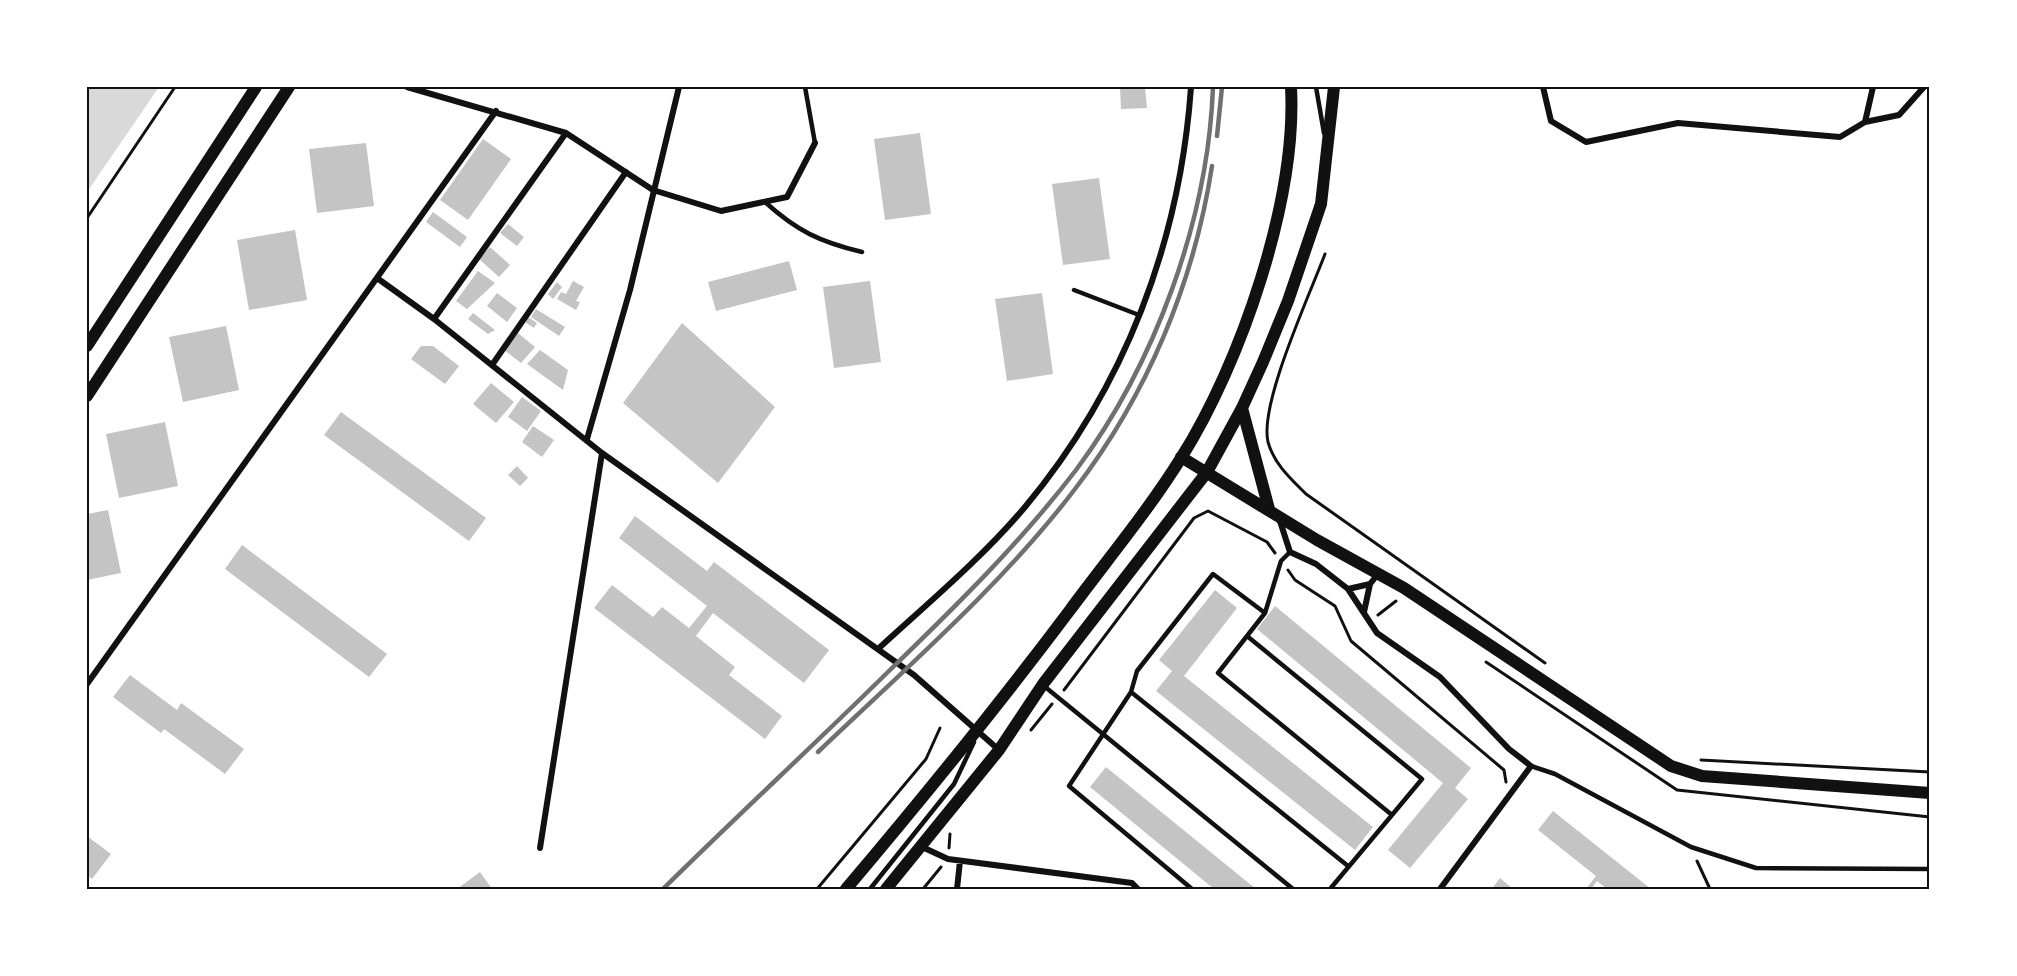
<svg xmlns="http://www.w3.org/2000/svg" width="2017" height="976" viewBox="0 0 2017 976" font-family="Signika,sans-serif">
<rect width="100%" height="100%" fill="#fff"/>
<!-- water -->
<path fill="#d9d9d9" d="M87 87H159L87 192Z"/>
<!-- building -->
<path fill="#c4c4c4" d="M1120 87H1145L1147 108 1121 109Z
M920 133 931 214 885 220 874 139Z
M483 139 511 159 468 220 440 200Z
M366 143 374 206 317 213 309 149Z
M1099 178 1110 259 1063 265 1052 184Z
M433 212 467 237 460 247 426 222Z
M508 224 524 237 517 246 500 233Z
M295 230 307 300 249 310 237 240Z
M490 247 510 265 499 277 479 259Z
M789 261 797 290 716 311 708 282Z
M478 271 495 283 467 309 456 301Z
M573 281 584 287 576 301 580 302 576 310 557 299 561 292 566 294Z
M870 281 881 362 834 368 823 287Z
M557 282 562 287 553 299 548 294Z
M497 293 517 308 507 322 487 306Z
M1042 293 1053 374 1007 381 995 299Z
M536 309 565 327 559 336 531 317Z
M473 313 495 330 488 334 468 319Z
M528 317 537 323 534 328 525 322Z
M682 323 775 407 718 483 623 403Z
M226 326 239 390 183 402 169 337Z
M518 333 535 347 521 363 504 350Z
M421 346H433L459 366 445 384 411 359Z
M540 350 568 370 563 390 527 364Z
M491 383 514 402 496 423 473 404Z
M522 397 541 411 527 431 508 417Z
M341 412 486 518 469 541 324 435Z
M165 422 178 486 119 498 106 434Z
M533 426 554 440 542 457 522 442Z
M517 466 528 478 520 486 508 475Z
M108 510 121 573 87 580V514Z
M635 516 707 571 714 562 829 650 804 683 713 613 696 636 735 667 729 675 782 716 765 739 594 608 612 585 653 617 662 607 689 628 707 606 619 538Z
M242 545 387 654 369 677 225 569Z
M1215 590 1237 608 1184 676 1373 827 1355 850 1156 691 1172 671 1159 660Z
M1275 606 1471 768 1455 788 1468 799 1410 868 1388 850 1443 783 1257 629Z
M130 675 177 710 181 703 244 749 225 774 164 729 161 733 113 697Z
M1106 767 1256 889H1214L1090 787Z
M1553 811 1651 889H1607L1597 881 1591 889H1586L1596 876 1538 830Z
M87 836 111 854 92 879 87 875Z
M480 872 492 889H457Z
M1500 878 1513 889H1492Z"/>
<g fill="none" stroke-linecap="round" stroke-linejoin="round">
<!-- path -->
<path stroke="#111" stroke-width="3" d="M87 218 175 87
M1325 254C1310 294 1259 404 1268 442 1274 464 1291 479 1306 494L1545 663
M1288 570 1295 580 1335 606 1351 641 1504 770 1506 782
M1378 615 1396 601
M1486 662 1677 790 1930 817
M1064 690 1194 518 1208 511 1267 542 1275 553
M1031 730 1052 704
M1701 760 1930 772
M949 848 950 834
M1697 861 1710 889
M817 889 926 759 940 728
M923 889 941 867"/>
<!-- service -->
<path stroke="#111" stroke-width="4.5" d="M805 87 815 143
M1316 87 1324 133
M765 202C797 231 820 242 862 252
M1074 290 1139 315
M1247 636 1218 673 1392 815 1422 779 1247 636 1265 613 1281 561 1290 552
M1044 686 1293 889
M1131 692 1137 671 1213 574 1265 613
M1531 766 1555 774 1691 847 1756 868 1930 869
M870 889 954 784 974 742
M1192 889 1069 786 1131 692 1348 866
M1330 889 1392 815"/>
<!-- minor -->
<path stroke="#111" stroke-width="6" d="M407 87 566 133 653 190 721 211 787 197 815 143
M1543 87 1551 121 1586 142 1678 123 1840 137 1865 122 1873 87
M1865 122 1899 115 1924 87
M377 278 434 319 602 453 914 675 999 750
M434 319 566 133
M492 365 626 172
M587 439 630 290 679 87
M1279 518 1290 552 1316 564 1348 589 1377 633 1440 677 1509 749 1531 766 1440 889
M1348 589 1370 584 1378 574
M1364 612 1370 584
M878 649C928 603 981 559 1025 507 1125 387 1180 242 1191 87
M87 684 496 111
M920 846 948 859 1132 883 1138 889
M540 848 602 453
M957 889 960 861"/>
<!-- secondary -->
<path stroke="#111" stroke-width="12" d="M87 346 256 87
M87 396 289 87
M1242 408 1269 509
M1181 457 1317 540 1404 588 1671 766 1702 776 1930 793
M846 889C923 798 998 706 1070 610 1107 560 1148 511 1181 458 1241 363 1297 200 1291 87
M886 889 999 750 1043 684 1207 472 1242 408 1263 362 1288 301 1321 204 1334 87"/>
<!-- rail -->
<path stroke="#707070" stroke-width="4.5" d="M1217 136 1222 87
M818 752C905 669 1002 585 1075 489 1147 395 1194 283 1212 166
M663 889C738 815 816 743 891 669 956 606 1021 542 1076 470 1155 364 1208 220 1213 87"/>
</g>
<!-- border -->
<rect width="2017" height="976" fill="none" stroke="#ffffff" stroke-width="177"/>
<rect x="88" y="88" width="1840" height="800" fill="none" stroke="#111" stroke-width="2"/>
</svg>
